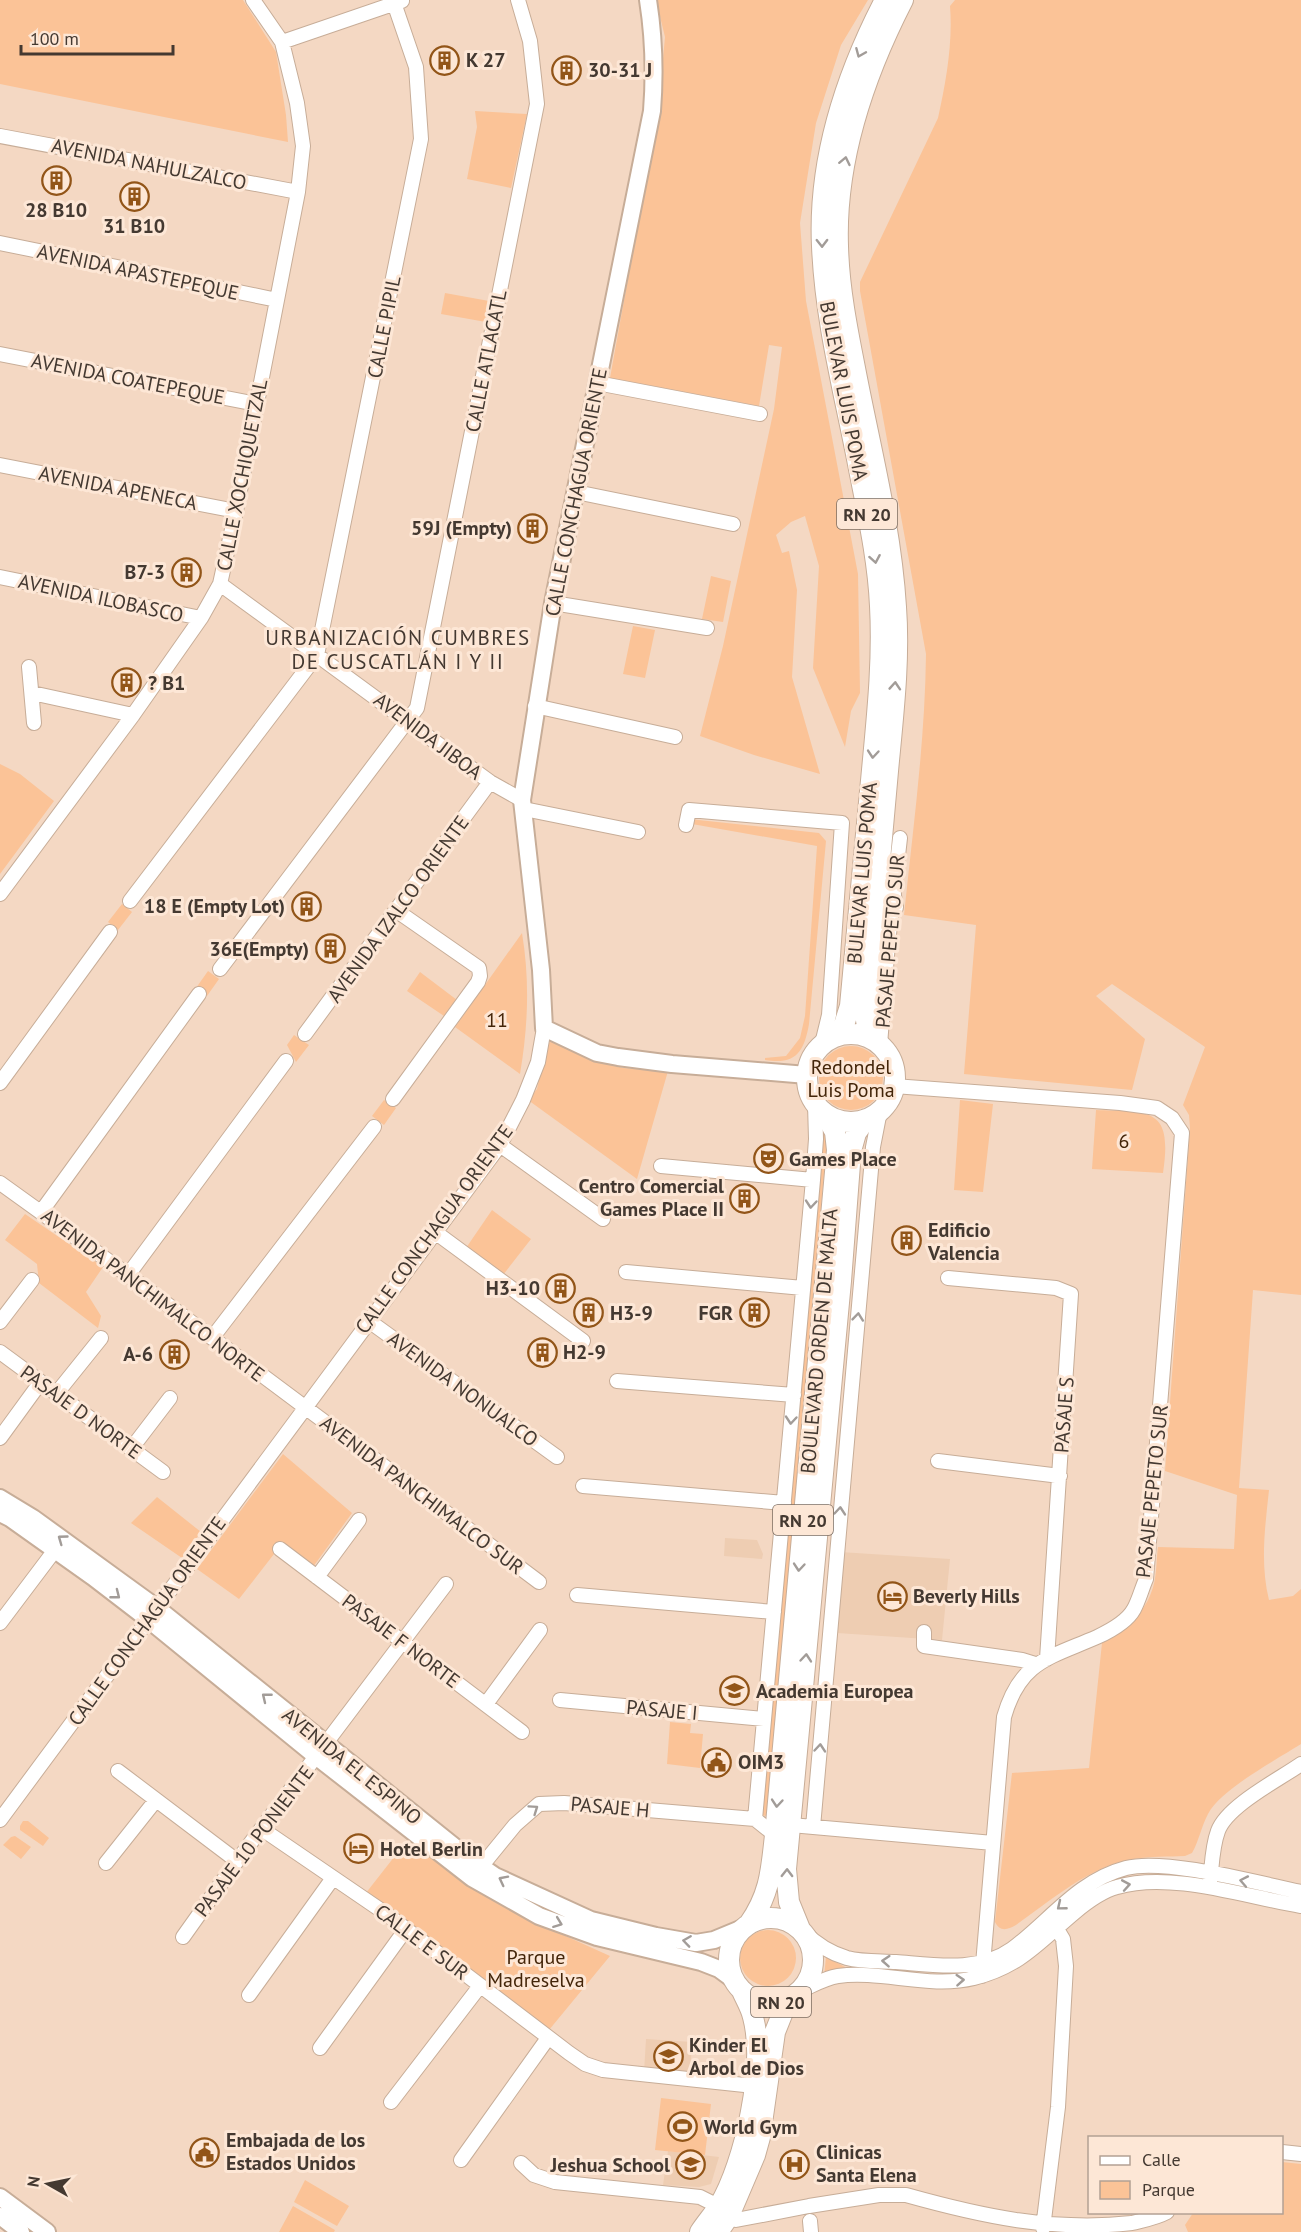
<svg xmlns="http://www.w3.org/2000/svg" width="1301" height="2232" viewBox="0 0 1301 2232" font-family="'PT Sans',sans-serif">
<rect width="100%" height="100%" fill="#f4d8c3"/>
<!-- built -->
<path fill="#eecdb2" d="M725 1538 757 1540 763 1554 762 1559 724 1556Z
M840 1552 950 1559 942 1640 837 1633Z
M646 2039 692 2042 690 2075 644 2072Z
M668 2151 719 2157 711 2184 699 2187 663 2185Z"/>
<!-- green -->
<path fill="#fbc397" d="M0 0H243L276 52 286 115 288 142 0 84Z
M656 0H868L841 45 816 123 800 223 806 301 858 574 860 693 851 711 845 747 813 668 819 566 805 516 791 522 776 535 782 553 789 551 797 590 792 677 820 774 754 755 700 736 723 646 774 409 782 347 769 345 759 406 610 378 658 113 665 37Z
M955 0H1301V1295L1253 1290 1239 1488 1269 1490C1265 1527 1260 1564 1269 1600L1293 1596 1301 1589V1744C1276 1760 1221 1789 1208 1814 1201 1827 1199 1841 1192 1853L1185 1856C1168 1857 1150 1856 1134 1859 1091 1865 1050 1901 1016 1925 1007 1930 1000 1932 995 1922L1012 1773 1089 1768 1102 1643C1121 1630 1143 1616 1151 1593 1157 1580 1156 1561 1158 1547L1234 1549 1237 1495 1165 1471 1190 1128 1189 1115 1183 1105 1205 1047 1112 984 1096 996 1145 1039 1132 1090 964 1074 976 925 904 915C913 828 925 742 926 654L860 291V282L938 118C946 82 953 43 950 6Z
M475 111 527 114 511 188 467 179 477 127Z
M445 293 489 301 486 322 441 314Z
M711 576 731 581 723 622 702 619Z
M633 626 655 630 645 678 623 674Z
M0 764 20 774 54 801 0 874Z
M689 819 819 833 826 841 809 1024C804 1052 796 1065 765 1060V1058L786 1056 800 1038 805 1016 817 846 692 824Z
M122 904 132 912 118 930 108 922Z
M522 933C530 981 528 1027 520 1074L455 1027Z
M208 971 219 979 207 996 196 988Z
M420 972 457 1000 444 1016 407 991Z
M294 1035 309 1045 296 1062 287 1045Z
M552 1041 585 1056 623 1068 668 1071 637 1179 528 1100 537 1089 547 1044Z
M819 1078a32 32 0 1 1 64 0a32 32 0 1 1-64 0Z
M384 1100 396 1108 384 1125 372 1116Z
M960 1100 993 1104 983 1192 954 1190Z
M1096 1110C1150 1112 1173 1107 1163 1173L1092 1169Z
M820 1122 827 1140 767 1816 758 1815Z
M492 1210 531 1239 503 1275 466 1248Z
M25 1214 103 1267 86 1292 101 1316 98 1328 39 1283 37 1264 5 1240Z
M283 1454 352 1513 313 1567 281 1545 239 1599 197 1569Z
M157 1497 201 1532 182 1558 131 1523Z
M670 1722 691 1724 690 1733 703 1734 700 1768 667 1764Z
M23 1821H28L49 1838 43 1846 20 1830V1826Z
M15 1836 31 1847 21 1859 3 1845 11 1837Z
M409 1838 478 1892 530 1920 610 1956 549 2030 362 1898Z
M740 1958a28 28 0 1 1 56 0a28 28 0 1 1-56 0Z
M826 1957 849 1969 824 1977Z
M661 2098 711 2104 705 2155 655 2150Z
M1282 2162 1301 2164V2232H1188L1185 2225 1193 2213 1282 2212Z
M305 2180 349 2206 337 2226 294 2202Z
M293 2206 335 2230 334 2232H279Z"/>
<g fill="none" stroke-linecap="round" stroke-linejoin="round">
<defs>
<path id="minor" d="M282 42 402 1
M0 136 298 192
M0 243 277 300
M0 354 256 404
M597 383 760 414
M0 465 236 511
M576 492 733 524
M0 577 201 618
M220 584 490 782 522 800
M553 603 707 628
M29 667 34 723
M32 693 133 715
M535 706 675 737
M524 809 638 832
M686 825 689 810 842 823 829 1015 822 1044
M0 894 133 715 201 618 220 584 236 511 298 192 303 146 297 103 282 42 253 0
M130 901 317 655 421 139 416 67 393 0
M220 969 417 708 537 104 530 41 518 0
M305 1034 490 782
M880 1045 888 943 900 838
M0 1083 110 932
M894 1086 1120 1103 1157 1108 1172 1118 1182 1133 1146 1579C1142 1588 1139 1600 1134 1609 1127 1622 1110 1631 1097 1637 1049 1658 1020 1661 1004 1717L982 1976
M393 1099 478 982 480 976 479 968 397 911
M500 1145 603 1219
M661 1166 813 1180
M0 1183 128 1275 539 1582
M41 1212 199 994
M435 1232 583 1341
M626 1272 803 1288
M128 1275 286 1061
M948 1278 1056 1288 1071 1294 1047 1659
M369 1321 557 1457
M0 1322 32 1280
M212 1338 374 1127
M0 1352 163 1472
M617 1381 794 1395
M56 1394 101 1338
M0 1438 40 1383
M131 1449 170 1398
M938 1461 1060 1476
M583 1486 784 1503
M280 1549 522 1732
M317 1577 359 1520
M577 1595 774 1612
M0 1623 55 1550
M924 1632V1646L1022 1660 1035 1664
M560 1700 764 1719
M486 1704 540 1630
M118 1771 237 1861
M755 1819 813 1180 816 1139 815 1104
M0 1820 500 1145 523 1100 538 1062 544 1028
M791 1825 993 1843
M813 1827 873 1147 880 1111
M262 1829 385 1913 569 2053 585 2064 603 2070 754 2086
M106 1863 156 1800
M475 1874 515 1825 539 1804 564 1803 755 1819 775 1835
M1210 1882C1212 1866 1212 1847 1218 1831 1227 1806 1278 1780 1301 1764
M804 1932C816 1944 830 1953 847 1958 862 1962 880 1961 896 1962 934 1965 979 1973 1012 1949 1050 1921 1077 1881 1126 1868 1165 1858 1258 1883 1301 1892
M183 1937 237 1861 446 1584
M800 1991C812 1986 824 1978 838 1976 882 1970 929 1989 974 1978 1021 1966 1039 1942 1075 1912 1087 1902 1102 1891 1117 1887 1171 1871 1246 1897 1301 1906
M249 1995 333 1878
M320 2048 406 1929
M391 2102 480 1986
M1282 2152 1301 2154
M461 2160 548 2038
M521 2163 534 2175 555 2182 700 2197 718 2206
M729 2216 736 2220 809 2206 879 2195H906C981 2216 1054 2232 1132 2223 1144 2220 1156 2218 1167 2212
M810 2221 811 2232
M1043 2228 1058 2107 1066 1966 1063 1939 1057 1929"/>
<path id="major" d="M648 0C654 38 655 73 652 111L553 603 522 800 541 970 544 1028 597 1053 618 1057 672 1064 807 1075
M0 1498 33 1518 157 1608 466 1856 495 1876 591 1920 656 1936 696 1943 714 1940 743 1928
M0 1513 10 1518 93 1577 149 1620 317 1757 472 1878 539 1916 597 1937 701 1962 719 1969 734 1980
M0 2197 47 2232
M0 2216 21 2232"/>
<path id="highway" d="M886 868 893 907
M807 1078a44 44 0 1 1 88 0a44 44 0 1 1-88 0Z
M834 1037 844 1025 850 1006C857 927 865 849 872 770 877 716 883 661 880 606 878 559 867 511 858 464 844 392 825 320 822 246 818 161 846 75 885 0
M869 1037 866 1020V1007C874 928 881 850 888 771 893 717 900 661 896 607 891 526 870 447 855 368 847 328 839 287 838 246 835 160 864 76 903 0
M729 1960a42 42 0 1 1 84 0a42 42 0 1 1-84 0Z
M749 1924C770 1894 771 1871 775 1835L837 1150 835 1132 825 1114
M800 1929 789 1902 786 1869 841 1281 851 1151 856 1133 866 1119
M700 2232C706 2223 713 2215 719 2206 745 2163 766 2066 753 2017 751 2008 746 2000 742 1991
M718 2232 729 2216 755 2155 760 2137 775 2032 783 2012 792 1997"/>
</defs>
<!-- minor casing -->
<use href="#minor" stroke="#c7ad98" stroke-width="16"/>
<!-- major casing -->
<use href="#major" stroke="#c7ad98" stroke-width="20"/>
<!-- highway casing -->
<use href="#highway" stroke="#c7ad98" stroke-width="22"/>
<!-- minor -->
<use href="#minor" stroke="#fff" stroke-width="14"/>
<!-- major -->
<use href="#major" stroke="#fff" stroke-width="16"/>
<!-- highway -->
<use href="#highway" stroke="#fff" stroke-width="20"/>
</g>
<!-- one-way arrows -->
<defs><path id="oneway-chevron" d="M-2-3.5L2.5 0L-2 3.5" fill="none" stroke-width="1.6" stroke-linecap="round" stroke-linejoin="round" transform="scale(1.5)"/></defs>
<g stroke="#a29c98">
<use href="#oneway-chevron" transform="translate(860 53) rotate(113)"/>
<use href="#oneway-chevron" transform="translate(845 161) rotate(-78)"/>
<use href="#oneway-chevron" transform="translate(822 243) rotate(89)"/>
<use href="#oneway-chevron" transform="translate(875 559) rotate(80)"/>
<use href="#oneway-chevron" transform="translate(895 686) rotate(-86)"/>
<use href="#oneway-chevron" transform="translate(873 754) rotate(95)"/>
<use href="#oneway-chevron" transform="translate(811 1204) rotate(95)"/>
<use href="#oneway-chevron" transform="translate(858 1317) rotate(-84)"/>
<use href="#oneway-chevron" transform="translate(791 1420) rotate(95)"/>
<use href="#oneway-chevron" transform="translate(840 1511) rotate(-85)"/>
<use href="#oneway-chevron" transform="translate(62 1539) rotate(-144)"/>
<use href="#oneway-chevron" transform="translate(799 1567) rotate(95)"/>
<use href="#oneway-chevron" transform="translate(116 1595) rotate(38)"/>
<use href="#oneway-chevron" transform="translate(806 1658) rotate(-85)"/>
<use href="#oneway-chevron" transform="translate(266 1697) rotate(-141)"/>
<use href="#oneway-chevron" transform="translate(820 1748) rotate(-85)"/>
<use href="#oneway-chevron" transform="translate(777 1803) rotate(95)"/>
<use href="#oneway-chevron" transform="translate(534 1809) rotate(-35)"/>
<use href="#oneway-chevron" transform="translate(787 1873) rotate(-89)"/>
<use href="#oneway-chevron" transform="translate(503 1880) rotate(-153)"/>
<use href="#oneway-chevron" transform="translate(1244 1881) rotate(-169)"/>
<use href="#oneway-chevron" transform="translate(1126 1885) rotate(-10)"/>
<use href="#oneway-chevron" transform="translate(1061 1906) rotate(141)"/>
<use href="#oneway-chevron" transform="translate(558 1923) rotate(21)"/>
<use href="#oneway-chevron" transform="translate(687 1941) rotate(-172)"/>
<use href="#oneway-chevron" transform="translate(886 1961) rotate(-176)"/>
<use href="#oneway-chevron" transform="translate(960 1980) rotate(-4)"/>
</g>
<!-- icons -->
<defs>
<symbol id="building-ring" viewBox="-11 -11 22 22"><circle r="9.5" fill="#fde7d6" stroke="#925518" stroke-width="1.5"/><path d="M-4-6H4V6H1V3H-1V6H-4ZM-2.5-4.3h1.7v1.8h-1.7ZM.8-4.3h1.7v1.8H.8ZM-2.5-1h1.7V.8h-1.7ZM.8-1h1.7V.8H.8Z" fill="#925518"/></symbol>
<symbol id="theatre-ring" viewBox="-11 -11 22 22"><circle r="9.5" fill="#fde7d6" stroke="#925518" stroke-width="1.5"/><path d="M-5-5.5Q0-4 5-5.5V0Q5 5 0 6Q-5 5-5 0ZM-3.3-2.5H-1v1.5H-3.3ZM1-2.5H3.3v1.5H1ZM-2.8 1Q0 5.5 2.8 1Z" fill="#925518"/></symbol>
<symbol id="hotel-ring" viewBox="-11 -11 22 22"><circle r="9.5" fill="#fde7d6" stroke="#925518" stroke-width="1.5"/><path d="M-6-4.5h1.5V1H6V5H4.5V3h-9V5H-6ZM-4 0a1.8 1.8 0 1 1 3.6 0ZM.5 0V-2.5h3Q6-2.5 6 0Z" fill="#925518"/></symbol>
<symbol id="school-ring" viewBox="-11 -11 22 22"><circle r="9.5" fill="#fde7d6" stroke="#925518" stroke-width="1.5"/><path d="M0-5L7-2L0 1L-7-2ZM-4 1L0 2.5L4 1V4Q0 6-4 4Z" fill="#925518"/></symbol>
<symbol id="civic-ring" viewBox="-11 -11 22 22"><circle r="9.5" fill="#fde7d6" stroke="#925518" stroke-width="1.5"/><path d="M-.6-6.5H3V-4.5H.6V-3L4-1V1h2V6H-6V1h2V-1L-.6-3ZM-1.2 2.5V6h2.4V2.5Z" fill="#925518"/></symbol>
<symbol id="stadium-ring" viewBox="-11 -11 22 22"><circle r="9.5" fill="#fde7d6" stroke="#925518" stroke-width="1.5"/><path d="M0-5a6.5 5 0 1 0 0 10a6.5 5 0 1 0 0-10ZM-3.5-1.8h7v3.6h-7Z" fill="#925518"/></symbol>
<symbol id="hospital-ring" viewBox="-11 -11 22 22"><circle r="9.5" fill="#fde7d6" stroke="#925518" stroke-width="1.5"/><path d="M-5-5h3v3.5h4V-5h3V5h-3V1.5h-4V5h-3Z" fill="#925518"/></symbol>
</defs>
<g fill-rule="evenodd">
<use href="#building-ring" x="428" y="44" width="33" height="33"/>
<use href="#building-ring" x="550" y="54" width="33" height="33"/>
<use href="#building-ring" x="40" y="164" width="33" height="33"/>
<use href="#building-ring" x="118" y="180" width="33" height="33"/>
<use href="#building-ring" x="516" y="512" width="33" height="33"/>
<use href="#building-ring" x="170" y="556" width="33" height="33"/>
<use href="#building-ring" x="110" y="666" width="33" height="33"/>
<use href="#building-ring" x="290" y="890" width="33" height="33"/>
<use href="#building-ring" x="314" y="932" width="33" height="33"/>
<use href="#theatre-ring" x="752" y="1142" width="33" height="33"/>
<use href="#building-ring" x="728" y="1182" width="33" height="33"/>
<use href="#building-ring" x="890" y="1224" width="33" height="33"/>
<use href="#building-ring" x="544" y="1272" width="33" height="33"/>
<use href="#building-ring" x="572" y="1296" width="33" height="33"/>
<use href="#building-ring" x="738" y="1296" width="33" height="33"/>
<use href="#building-ring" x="526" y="1336" width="33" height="33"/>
<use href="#building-ring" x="158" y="1338" width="33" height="33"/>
<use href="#hotel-ring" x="876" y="1580" width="33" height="33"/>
<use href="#school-ring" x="718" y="1674" width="33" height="33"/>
<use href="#civic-ring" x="700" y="1746" width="33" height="33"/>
<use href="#hotel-ring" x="342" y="1832" width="33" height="33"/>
<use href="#school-ring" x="652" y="2040" width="33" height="33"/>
<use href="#stadium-ring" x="666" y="2110" width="33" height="33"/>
<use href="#civic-ring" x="188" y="2136" width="33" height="33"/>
<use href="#hospital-ring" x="778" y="2148" width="33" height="33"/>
<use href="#school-ring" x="674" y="2148" width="33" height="33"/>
</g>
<g text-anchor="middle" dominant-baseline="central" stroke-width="6" stroke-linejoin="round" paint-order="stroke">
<!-- shield labels -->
<g fill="#fde7d6" stroke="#7c6d62" stroke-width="1.5">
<rect x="837" y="499" width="60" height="30" rx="4.5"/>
<rect x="773" y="1505" width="60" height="30" rx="4.5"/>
<rect x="751" y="1987" width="60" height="30" rx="4.5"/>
</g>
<g font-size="18" font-weight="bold" fill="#443931">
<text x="867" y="514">RN 20</text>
<text x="803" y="1520">RN 20</text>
<text x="781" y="2002">RN 20</text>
</g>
<!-- poi labels -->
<g font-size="20" font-weight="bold" fill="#443931" stroke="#fde7d6" text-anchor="start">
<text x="466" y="60">K 27</text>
<text x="588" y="70">30-31 J</text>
<text x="56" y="210" text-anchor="middle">28 B10</text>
<text x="134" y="226" text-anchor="middle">31 B10</text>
<text x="512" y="528" text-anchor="end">59J (Empty)</text>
<text x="165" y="572" text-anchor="end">B7-3</text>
<text x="148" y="683">? B1</text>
<text x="285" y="906" text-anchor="end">18 E (Empty Lot)</text>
<text x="309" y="949" text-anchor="end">36E(Empty)</text>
<text x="789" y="1159">Games Place</text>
<text x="724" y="1186" text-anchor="end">Centro Comercial<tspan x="724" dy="23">Games Place II</tspan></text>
<text x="928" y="1230">Edificio<tspan x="928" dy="23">Valencia</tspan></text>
<text x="540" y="1288" text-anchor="end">H3-10</text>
<text x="610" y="1313">H3-9</text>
<text x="733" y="1313" text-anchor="end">FGR</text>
<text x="563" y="1352">H2-9</text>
<text x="153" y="1354" text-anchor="end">A-6</text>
<text x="913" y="1596">Beverly Hills</text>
<text x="756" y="1691">Academia Europea</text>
<text x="738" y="1762">OIM3</text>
<text x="380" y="1849">Hotel Berlin</text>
<text x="689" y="2045">Kinder El<tspan x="689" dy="23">Arbol de Dios</tspan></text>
<text x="704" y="2127">World Gym</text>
<text x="226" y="2140">Embajada de los<tspan x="226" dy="23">Estados Unidos</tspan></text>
<text x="816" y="2152">Clinicas<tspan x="816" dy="23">Santa Elena</tspan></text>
<text x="670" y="2165" text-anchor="end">Jeshua School</text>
</g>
<!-- street labels -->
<g font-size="20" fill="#443931" stroke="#fde7d6">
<text transform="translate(149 164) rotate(11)">AVENIDA NAHULZALCO</text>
<text transform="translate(138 272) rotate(12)">AVENIDA APASTEPEQUE</text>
<text transform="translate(384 327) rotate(-79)">CALLE PIPIL</text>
<text transform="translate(486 361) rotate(-79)">CALLE ATLACATL</text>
<text transform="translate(128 379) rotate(11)">AVENIDA COATEPEQUE</text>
<text transform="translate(844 391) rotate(79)">BULEVAR LUIS POMA</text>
<text transform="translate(242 475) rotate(-79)">CALLE XOCHIQUETZAL</text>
<text transform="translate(118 488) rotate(11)">AVENIDA APENECA</text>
<text transform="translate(576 492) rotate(-79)">CALLE CONCHAGUA ORIENTE</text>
<text transform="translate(101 598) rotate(12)">AVENIDA ILOBASCO</text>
<text transform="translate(428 736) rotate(37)">AVENIDA JIBOA</text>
<text transform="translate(862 873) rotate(-85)">BULEVAR LUIS POMA</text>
<text transform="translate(398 909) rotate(-54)">AVENIDA IZALCO ORIENTE</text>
<text transform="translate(890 941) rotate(-85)">PASAJE PEPETO SUR</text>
<text transform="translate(434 1229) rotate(-54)">CALLE CONCHAGUA ORIENTE</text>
<text transform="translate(153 1295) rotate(37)">AVENIDA PANCHIMALCO NORTE</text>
<text transform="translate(819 1341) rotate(-85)">BOULEVARD ORDEN DE MALTA</text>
<text transform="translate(463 1389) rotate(36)">AVENIDA NONUALCO</text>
<text transform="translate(81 1412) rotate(36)">PASAJE D NORTE</text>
<text transform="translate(1064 1415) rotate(-86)">PASAJE S</text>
<text transform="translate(1152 1491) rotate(-84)">PASAJE PEPETO SUR</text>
<text transform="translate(422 1495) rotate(37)">AVENIDA PANCHIMALCO SUR</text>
<text transform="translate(147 1621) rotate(-54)">CALLE CONCHAGUA ORIENTE</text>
<text transform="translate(401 1641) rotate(37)">PASAJE F NORTE</text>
<text transform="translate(662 1710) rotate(5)">PASAJE I</text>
<text transform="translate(352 1766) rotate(39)">AVENIDA EL ESPINO</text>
<text transform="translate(610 1807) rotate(5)">PASAJE H</text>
<text transform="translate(254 1841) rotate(-53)">PASAJE 10 PONIENTE</text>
<text transform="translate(422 1942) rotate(37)">CALLE E SUR</text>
</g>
<!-- park labels -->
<g font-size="20" fill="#432509" stroke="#fde7d6">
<text x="497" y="1020">11</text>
<text x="851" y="1067">Redondel<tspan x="851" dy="23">Luis Poma</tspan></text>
<text x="1124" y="1141">6</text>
<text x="536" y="1957">Parque<tspan x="536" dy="23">Madreselva</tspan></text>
</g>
<!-- neighbourhood labels -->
<g font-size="21" letter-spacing="1.5" fill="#443931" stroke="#fde7d6">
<text x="398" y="637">URBANIZACIÓN CUMBRES<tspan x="398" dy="24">DE CUSCATLÁN I Y II</tspan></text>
</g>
</g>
<!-- legend -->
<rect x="1088" y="2136" width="195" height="78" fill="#fde7d6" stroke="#b3a194" stroke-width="1.5"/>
<rect x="1100" y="2156" width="30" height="9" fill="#ffffff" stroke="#b3a194" stroke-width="1.5"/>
<text x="1142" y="2166" font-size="18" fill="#443931">Calle</text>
<rect x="1100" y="2181" width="30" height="18" fill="#fbc397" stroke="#b3a194" stroke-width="1.5"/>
<text x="1142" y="2196" font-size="18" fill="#443931">Parque</text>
<!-- north arrow -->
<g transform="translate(48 2184) rotate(279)" stroke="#fde7d6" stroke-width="4.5" paint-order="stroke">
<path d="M0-4.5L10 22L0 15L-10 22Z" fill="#443931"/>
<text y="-9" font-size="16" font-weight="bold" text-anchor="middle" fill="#443931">N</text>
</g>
<!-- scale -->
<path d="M21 45v9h152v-9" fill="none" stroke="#443931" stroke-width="3"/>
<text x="30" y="45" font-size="18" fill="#443931" stroke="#fde7d6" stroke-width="4.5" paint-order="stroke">100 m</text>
</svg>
